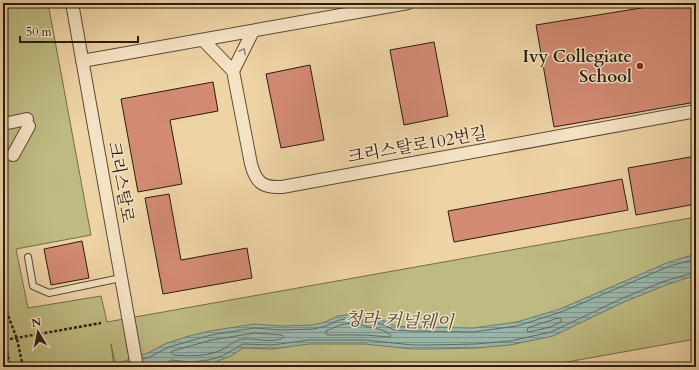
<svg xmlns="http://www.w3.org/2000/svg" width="699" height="370" viewBox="0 0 699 370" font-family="Cardo,'Noto Serif KR',serif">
<defs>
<pattern id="water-rules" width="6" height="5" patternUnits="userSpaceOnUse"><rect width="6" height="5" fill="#9ab7ac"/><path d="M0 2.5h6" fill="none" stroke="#7e948b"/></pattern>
</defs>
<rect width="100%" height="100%" fill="#eed3a5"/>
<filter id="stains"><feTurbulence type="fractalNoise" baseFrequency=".005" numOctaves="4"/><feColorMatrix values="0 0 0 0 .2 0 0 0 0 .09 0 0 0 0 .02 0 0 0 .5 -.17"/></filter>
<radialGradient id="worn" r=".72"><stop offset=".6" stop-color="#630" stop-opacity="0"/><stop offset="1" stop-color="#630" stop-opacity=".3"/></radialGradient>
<!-- green -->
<path fill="#bebb82" stroke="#746c49" d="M3 3H48L91 235 16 249 28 308 101 296 107 322 696 217V339L539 367H116L111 344 114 367H3Z"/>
<!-- water -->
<path fill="url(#water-rules)" stroke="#6d796e" d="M696 254V275L666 285 624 302 553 336 510 345 476 348 430 349H412L365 344H309L272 349 243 348 231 356 223 359 210 364 189 365 172 364 165 367H107L148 353 167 343 189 336 210 331 254 324 281 326 313 325 325 322 338 316 353 314 385 321 395 326 413 327 473 328 517 322 560 309 669 262Z"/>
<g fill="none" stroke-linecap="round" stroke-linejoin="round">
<!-- shore -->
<path stroke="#626a5e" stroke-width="1" d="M559 318 561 319V322L550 327 529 332 527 331 528 328Z
M353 323 382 330 390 334 391 336 389 337 365 335H327L326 333V331L340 325Z
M255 333 282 335 284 337C275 344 255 338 244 339 235 339 227 348 219 351 203 357 190 356 173 355L171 353 172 351 212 340Z
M143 359 150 357 169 347 211 335 254 328 281 330 314 329 326 326 339 320 353 318 384 325 394 330 412 331 473 332 517 326 561 312 670 266 696 259
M164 367 166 363 171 360 191 362 209 360 222 356 243 344 272 345 309 340H365L413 345H430L476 344 510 341 551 332 623 298 665 281 696 272"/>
</g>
<!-- building -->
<path fill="#d38b74" stroke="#291d10" d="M672 3H696V102L554 127 536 25Z
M434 42 448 116 404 125 390 50Z
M310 65 324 140 281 148 266 74Z
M213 82 218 111 170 120 182 184 138 192 121 99Z
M696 156V204L636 215 628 168Z
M622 179 628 210 454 242 448 211Z
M169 194 181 260 247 248 252 278 163 294 145 198Z
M82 241 89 278 51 285 44 249Z"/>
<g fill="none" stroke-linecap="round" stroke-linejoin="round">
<defs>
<path id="lane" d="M28 257 33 286 49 293 121 278"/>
<path id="street" d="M72 3 137 367
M203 40 233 71
M82 61 408 3
M233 71 251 164C256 183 263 188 282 187L696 111
M233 71 253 31
M3 124 27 119
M13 155 29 126"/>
</defs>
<!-- lane casing -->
<use href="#lane" stroke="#5a4a35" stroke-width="8"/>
<!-- street casing -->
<use href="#street" stroke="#5a4a35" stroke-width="14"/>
<!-- path -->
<path stroke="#291d10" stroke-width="2.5" stroke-dasharray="3 2" stroke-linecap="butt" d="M3 302 17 339 23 367
M3 332 4 335 10 367
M5 340 101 323"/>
<!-- lane -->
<use href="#lane" stroke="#f4e2c4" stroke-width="6"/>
<!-- street -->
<use href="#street" stroke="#f4e2c4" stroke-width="12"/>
</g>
<!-- one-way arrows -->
<defs><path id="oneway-chevron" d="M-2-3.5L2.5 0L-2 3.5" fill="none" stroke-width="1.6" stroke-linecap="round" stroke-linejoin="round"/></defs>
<use stroke="#998973" href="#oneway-chevron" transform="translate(243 51) rotate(-63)"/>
<!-- markers -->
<circle fill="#8f2418" stroke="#f4e2c4" stroke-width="1.5" cx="640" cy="66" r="4"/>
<g text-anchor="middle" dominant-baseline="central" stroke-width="3" stroke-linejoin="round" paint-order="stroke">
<!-- poi labels -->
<g font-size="17" font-weight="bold" fill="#291d10" stroke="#f4e2c4" text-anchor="end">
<text x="632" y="56">Ivy Collegiate<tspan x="632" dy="20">School</tspan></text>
</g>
<!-- street labels -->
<g font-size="17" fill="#291d10" stroke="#f4e2c4">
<text transform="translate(417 145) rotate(-10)">크리스탈로102번길</text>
<text transform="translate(121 182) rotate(80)">크리스탈로</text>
</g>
<!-- water labels -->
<g font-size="18" font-style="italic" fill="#4b4b3f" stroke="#f4e2c4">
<text transform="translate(399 321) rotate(2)">청라 커널웨이</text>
</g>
</g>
<!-- margin -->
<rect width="699" height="370" fill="none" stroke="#eed3a5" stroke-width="16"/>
<rect x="4" y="4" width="691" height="362" fill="none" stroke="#291d10" stroke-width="2"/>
<rect x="8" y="8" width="683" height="354" fill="none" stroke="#291d10"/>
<!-- north arrow -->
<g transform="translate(38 332) rotate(350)" stroke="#f4e2c4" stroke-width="3" paint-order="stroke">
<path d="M0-3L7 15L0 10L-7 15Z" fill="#291d10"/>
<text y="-6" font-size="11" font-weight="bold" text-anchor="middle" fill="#291d10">N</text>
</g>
<!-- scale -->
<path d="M20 36v6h118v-6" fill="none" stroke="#291d10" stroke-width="2"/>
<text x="26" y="36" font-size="12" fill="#291d10" stroke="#f4e2c4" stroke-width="3" paint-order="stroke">50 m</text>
<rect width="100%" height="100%" filter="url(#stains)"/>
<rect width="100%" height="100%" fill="url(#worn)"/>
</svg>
